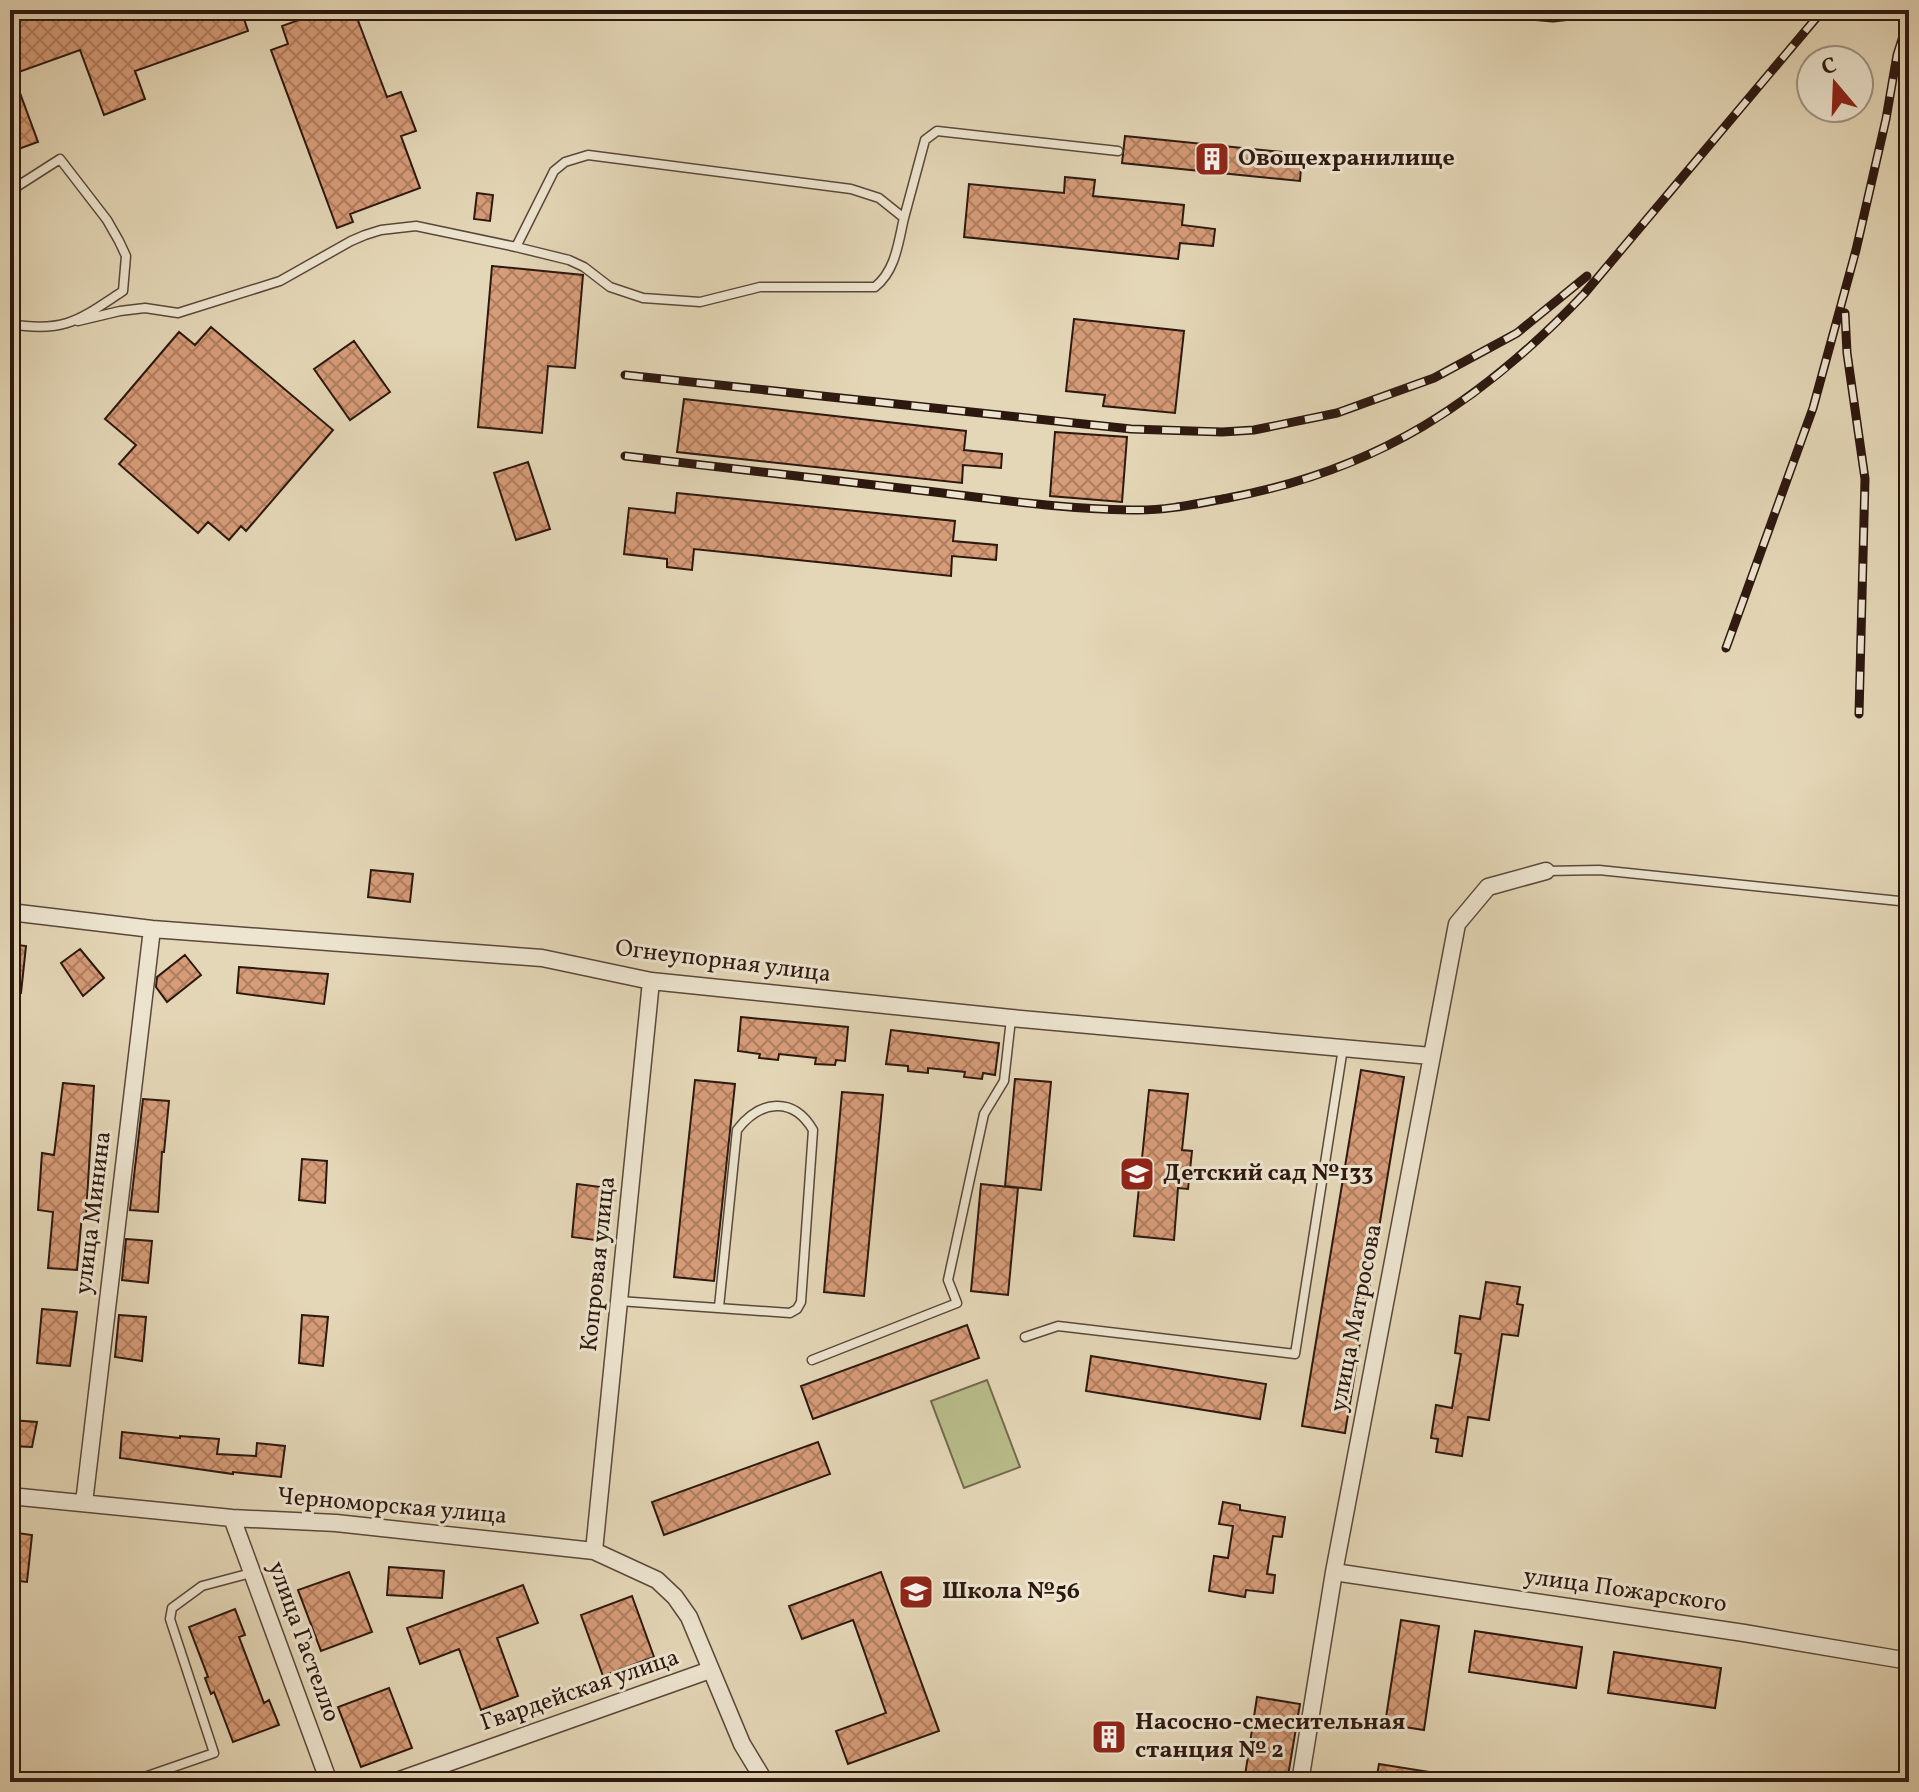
<svg xmlns="http://www.w3.org/2000/svg" width="1919" height="1792" viewBox="0 0 1919 1792" font-family="Vollkorn,serif">
<defs>
<pattern id="building-cross-hatch" width="8" height="8" patternUnits="userSpaceOnUse" patternTransform="scale(2)"><rect width="8" height="8" fill="#d79c78"/><path d="M0 0l8 8M0 8l8-8" fill="none" stroke="#af7e61"/></pattern>
</defs>
<rect width="100%" height="100%" fill="#e4d7b7"/>
<filter id="stains"><feTurbulence type="fractalNoise" baseFrequency=".0025" numOctaves="4"/><feColorMatrix values="0 0 0 0 .2 0 0 0 0 .09 0 0 0 0 .02 0 0 0 .5 -.17"/></filter>
<radialGradient id="worn" r=".72"><stop offset=".6" stop-color="#630" stop-opacity="0"/><stop offset="1" stop-color="#630" stop-opacity=".3"/></radialGradient>
<!-- park -->
<path fill="#b9bd8b" stroke="#736a4e" stroke-width="2" d="M987 1380 1020 1467 964 1488 931 1401Z"/>
<!-- building -->
<path fill="url(#building-cross-hatch)" stroke="#2d1810" stroke-width="2" d="M10 10H241L248 31 135 71 145 99 104 115 80 50 13 74 38 142 10 152Z
M326 10H354L387 97 401 92 416 131 401 136 420 188 350 214 353 222 337 228 271 50 288 44 282 26Z
M1125 136 1302 154 1300 181 1122 163Z
M1065 177 1095 180 1093 196 1184 205 1182 225 1215 229 1213 246 1180 243 1178 259 964 237 969 184 1064 193Z
M477 193 493 195 490 221 474 219Z
M492 266 583 275 575 368 548 366 542 433 478 427Z
M1074 319 1184 331 1175 413 1103 406 1105 395 1066 391Z
M211 327 333 430 246 531 241 526 229 540 208 522 198 533 119 464 136 445 105 419 179 332 195 345Z
M354 341 390 392 350 420 314 369Z
M684 399 966 431 964 450 1002 454 1001 468 963 465 962 483 677 452Z
M1055 432 1127 437 1122 502 1050 496Z
M528 462 550 529 516 540 494 473Z
M677 493 955 521 953 541 997 545 996 560 952 556 951 576 694 549 692 570 667 567V559L624 554 629 508 675 513Z
M371 870 413 874 410 902 368 897Z
M10 944 26 946 21 993 10 992Z
M80 949 104 978 83 996 61 963Z
M185 955 201 975 167 1002 156 987 157 977Z
M239 967 328 974 324 1004 237 993Z
M741 1017 848 1027 845 1061 836 1060 835 1065 815 1064 816 1058 779 1054 778 1060 759 1058 760 1054 738 1051Z
M891 1030 999 1043 995 1075 983 1073 982 1079 964 1077 965 1072 928 1068V1073L908 1071V1066L886 1064Z
M1361 1070 1404 1077 1345 1433 1302 1426Z
M1015 1079 1051 1082 1041 1190 1005 1186Z
M695 1080 735 1084 714 1281 674 1277Z
M63 1083 94 1086 86 1215H82L77 1270 48 1268 53 1212 38 1210 42 1153 54 1155Z
M1149 1090 1188 1094 1182 1150 1192 1151 1188 1189 1178 1188 1174 1240 1134 1236Z
M842 1092 883 1095 864 1296 824 1292Z
M143 1099 169 1101 164 1152H162L158 1212 130 1210Z
M302 1159 327 1161 325 1203 299 1200Z
M577 1184 609 1188 603 1241 572 1237Z
M981 1184 1018 1188 1008 1295 971 1291Z
M126 1239 152 1241 148 1283 122 1280Z
M1486 1282 1520 1287 1517 1304 1523 1305 1518 1336 1502 1334 1489 1420 1468 1417 1462 1456 1436 1452 1438 1439 1431 1438 1436 1405 1452 1408 1461 1354 1455 1353 1460 1316 1480 1319Z
M42 1309 77 1312 70 1366 37 1363Z
M119 1315 146 1317 142 1361 115 1357Z
M302 1315 328 1317 323 1366 299 1363Z
M967 1325 979 1358 813 1419 801 1386Z
M1091 1356 1266 1384 1260 1419 1086 1391Z
M10 1420 37 1422 32 1447 10 1446Z
M122 1432 180 1438V1436L219 1439 217 1454 256 1456 257 1443 285 1446 281 1477 233 1472V1474L120 1458Z
M818 1442 830 1474 664 1535 652 1502Z
M1223 1502 1240 1505V1510L1285 1517 1282 1537 1273 1536 1267 1574 1275 1575 1273 1593 1246 1590 1245 1597 1209 1591 1214 1556 1228 1558 1233 1526 1219 1524Z
M10 1532 32 1535 27 1582 10 1580Z
M389 1567 444 1571 442 1598 387 1595Z
M349 1572 372 1632 321 1651 298 1590Z
M881 1572 939 1731 848 1764 836 1731 886 1713 853 1620 802 1639 789 1606Z
M523 1585 538 1623 497 1638 518 1696 481 1710 459 1649 420 1664 407 1628Z
M632 1596 654 1657 603 1676 581 1615Z
M235 1609 245 1635 239 1637 264 1703 269 1700 279 1725 233 1742 214 1692 211 1694 205 1678 208 1677 189 1627Z
M1401 1620 1439 1626 1424 1730 1385 1724Z
M1475 1631 1582 1647 1576 1688 1469 1672Z
M1614 1652 1721 1668 1715 1708 1608 1693Z
M389 1688 412 1748 361 1767 338 1707Z
M1257 1697 1300 1704 1287 1782H1244Z
M1099 1724 1121 1727 1118 1751 1096 1748Z
M1379 1764 1436 1773V1782H1376Z"/>
<g fill="none" stroke-linecap="round" stroke-linejoin="round">
<defs>
<path id="lane" d="M10 191 60 159 107 220 119 241 126 256 123 291C79 320 65 333 10 324
M904 218 925 140 937 131 1118 151
M78 321 120 311 145 308 178 313 280 281 351 241 365 235 381 230 416 226 516 247 554 171 565 162 588 155 851 189 879 198 904 218C898 243 896 270 875 287H760L700 302 643 298 610 287 584 267 569 260 516 247
M1546 871 1599 870 1909 902
M619 1301 790 1313 797 1309 801 1302 813 1130C793 1096 760 1100 737 1130L719 1307
M1025 1337 1058 1326 1295 1354 1343 1048
M812 1360 957 1303 948 1280 984 1114 1004 1081 1011 1019
M130 1782 214 1753 170 1619 172 1608 202 1586 251 1573"/>
<path id="street" d="M10 912 152 929 542 958 651 981 1011 1018 1431 1056
M10 1496 232 1518 336 1523 594 1551 657 1580 675 1597 689 1617 742 1744 765 1782
M84 1503 152 929
M232 1518 329 1782
M594 1551 651 981
M1334 1572 1744 1633 1909 1661
M394 1782 710 1670
M1300 1782 1334 1572 1457 924 1488 887 1546 871"/>
</defs>
<!-- lane casing -->
<use href="#lane" stroke="#5b483a" stroke-width="11"/>
<!-- street casing -->
<use href="#street" stroke="#5b483a" stroke-width="19"/>
<!-- lane -->
<use href="#lane" stroke="#ede5d0" stroke-width="8"/>
<!-- street -->
<use href="#street" stroke="#ede5d0" stroke-width="16"/>
<defs>
<path id="rail" d="M1461 10 1553 18 1624 10
M1845 313 1847 353 1865 479 1859 714
M625 375 1131 429 1222 432 1254 430 1337 413 1434 378 1517 333 1587 276
M625 456C725 468 826 479 926 491 994 499 1063 509 1132 510 1164 511 1196 504 1228 498 1377 470 1480 403 1584 294L1823 10
M1726 648 1813 408 1856 250 1886 119 1897 55 1909 17"/>
</defs>
<!-- rail casing -->
<use href="#rail" stroke="#2d1810" stroke-width="9"/>
<!-- rail -->
<use href="#rail" stroke="#ede5d0" stroke-width="6" stroke-dasharray="18" stroke-linecap="butt"/>
</g>
<!-- icons -->
<defs>
<symbol id="building-square" viewBox="-11 -11 22 22"><rect x="-9" y="-9" width="18" height="18" rx="4" fill="#8f2418" stroke="#ede5d0"/><path d="M-4-6H4V6H1V3H-1V6H-4ZM-2.5-4.3h1.7v1.8h-1.7ZM.8-4.3h1.7v1.8H.8ZM-2.5-1h1.7V.8h-1.7ZM.8-1h1.7V.8H.8Z" fill="#fff"/></symbol>
<symbol id="school-square" viewBox="-11 -11 22 22"><rect x="-9" y="-9" width="18" height="18" rx="4" fill="#8f2418" stroke="#ede5d0"/><path d="M0-5L7-2L0 1L-7-2ZM-4 1L0 2.5L4 1V4Q0 6-4 4Z" fill="#fff"/></symbol>
</defs>
<g fill-rule="evenodd">
<use href="#building-square" x="1192" y="139" width="40" height="40"/>
<use href="#school-square" x="1117" y="1154" width="40" height="40"/>
<use href="#school-square" x="896" y="1572" width="40" height="40"/>
<use href="#building-square" x="1089" y="1717" width="40" height="40"/>
</g>
<g text-anchor="middle" dominant-baseline="central" stroke-width="6" stroke-linejoin="round" paint-order="stroke">
<!-- poi labels -->
<g font-size="24" font-weight="bold" fill="#2d1810" stroke="#ede5d0" text-anchor="start">
<text x="1238" y="159">Овощехранилище</text>
<text x="1163" y="1174">Детский сад №133</text>
<text x="942" y="1592">Школа №56</text>
<text x="1135" y="1723">Насосно-смесительная<tspan x="1135" dy="28">станция № 2</tspan></text>
</g>
<!-- street labels -->
<g font-size="24" fill="#2d1810" stroke="#ede5d0">
<text transform="translate(723 962) rotate(7)">Огнеупорная улица</text>
<text transform="translate(94 1213) rotate(-83)">улица Минина</text>
<text transform="translate(599 1264) rotate(-84)">Копровая улица</text>
<text transform="translate(1357 1318) rotate(-79)">улица Матросова</text>
<text transform="translate(392 1507) rotate(5)">Черноморская улица</text>
<text transform="translate(1625 1591) rotate(8)">улица Пожарского</text>
<text transform="translate(303 1642) rotate(70)">улица Гастелло</text>
<text transform="translate(580 1691) rotate(-19)">Гвардейская улица</text>
</g>
</g>
<!-- margin -->
<rect width="1919" height="1792" fill="none" stroke="#e4d7b7" stroke-width="40"/>
<rect x="12" y="12" width="1895" height="1768" fill="none" stroke="#2d1810" stroke-width="4"/>
<rect x="20" y="20" width="1879" height="1752" fill="none" stroke="#2d1810" stroke-width="2"/>
<!-- north arrow -->
<g transform="translate(1835 84) rotate(341)"><circle r="38" fill="#ede5d0" stroke="#a09383" stroke-width="2"/>
<path d="M0-6L14 30L0 20L-14 30Z" fill="#8f2418"/>
<text y="-12" font-size="22" font-weight="bold" text-anchor="middle" fill="#2d1810">С</text>
</g>
<rect width="100%" height="100%" filter="url(#stains)"/>
<rect width="100%" height="100%" fill="url(#worn)"/>
</svg>
